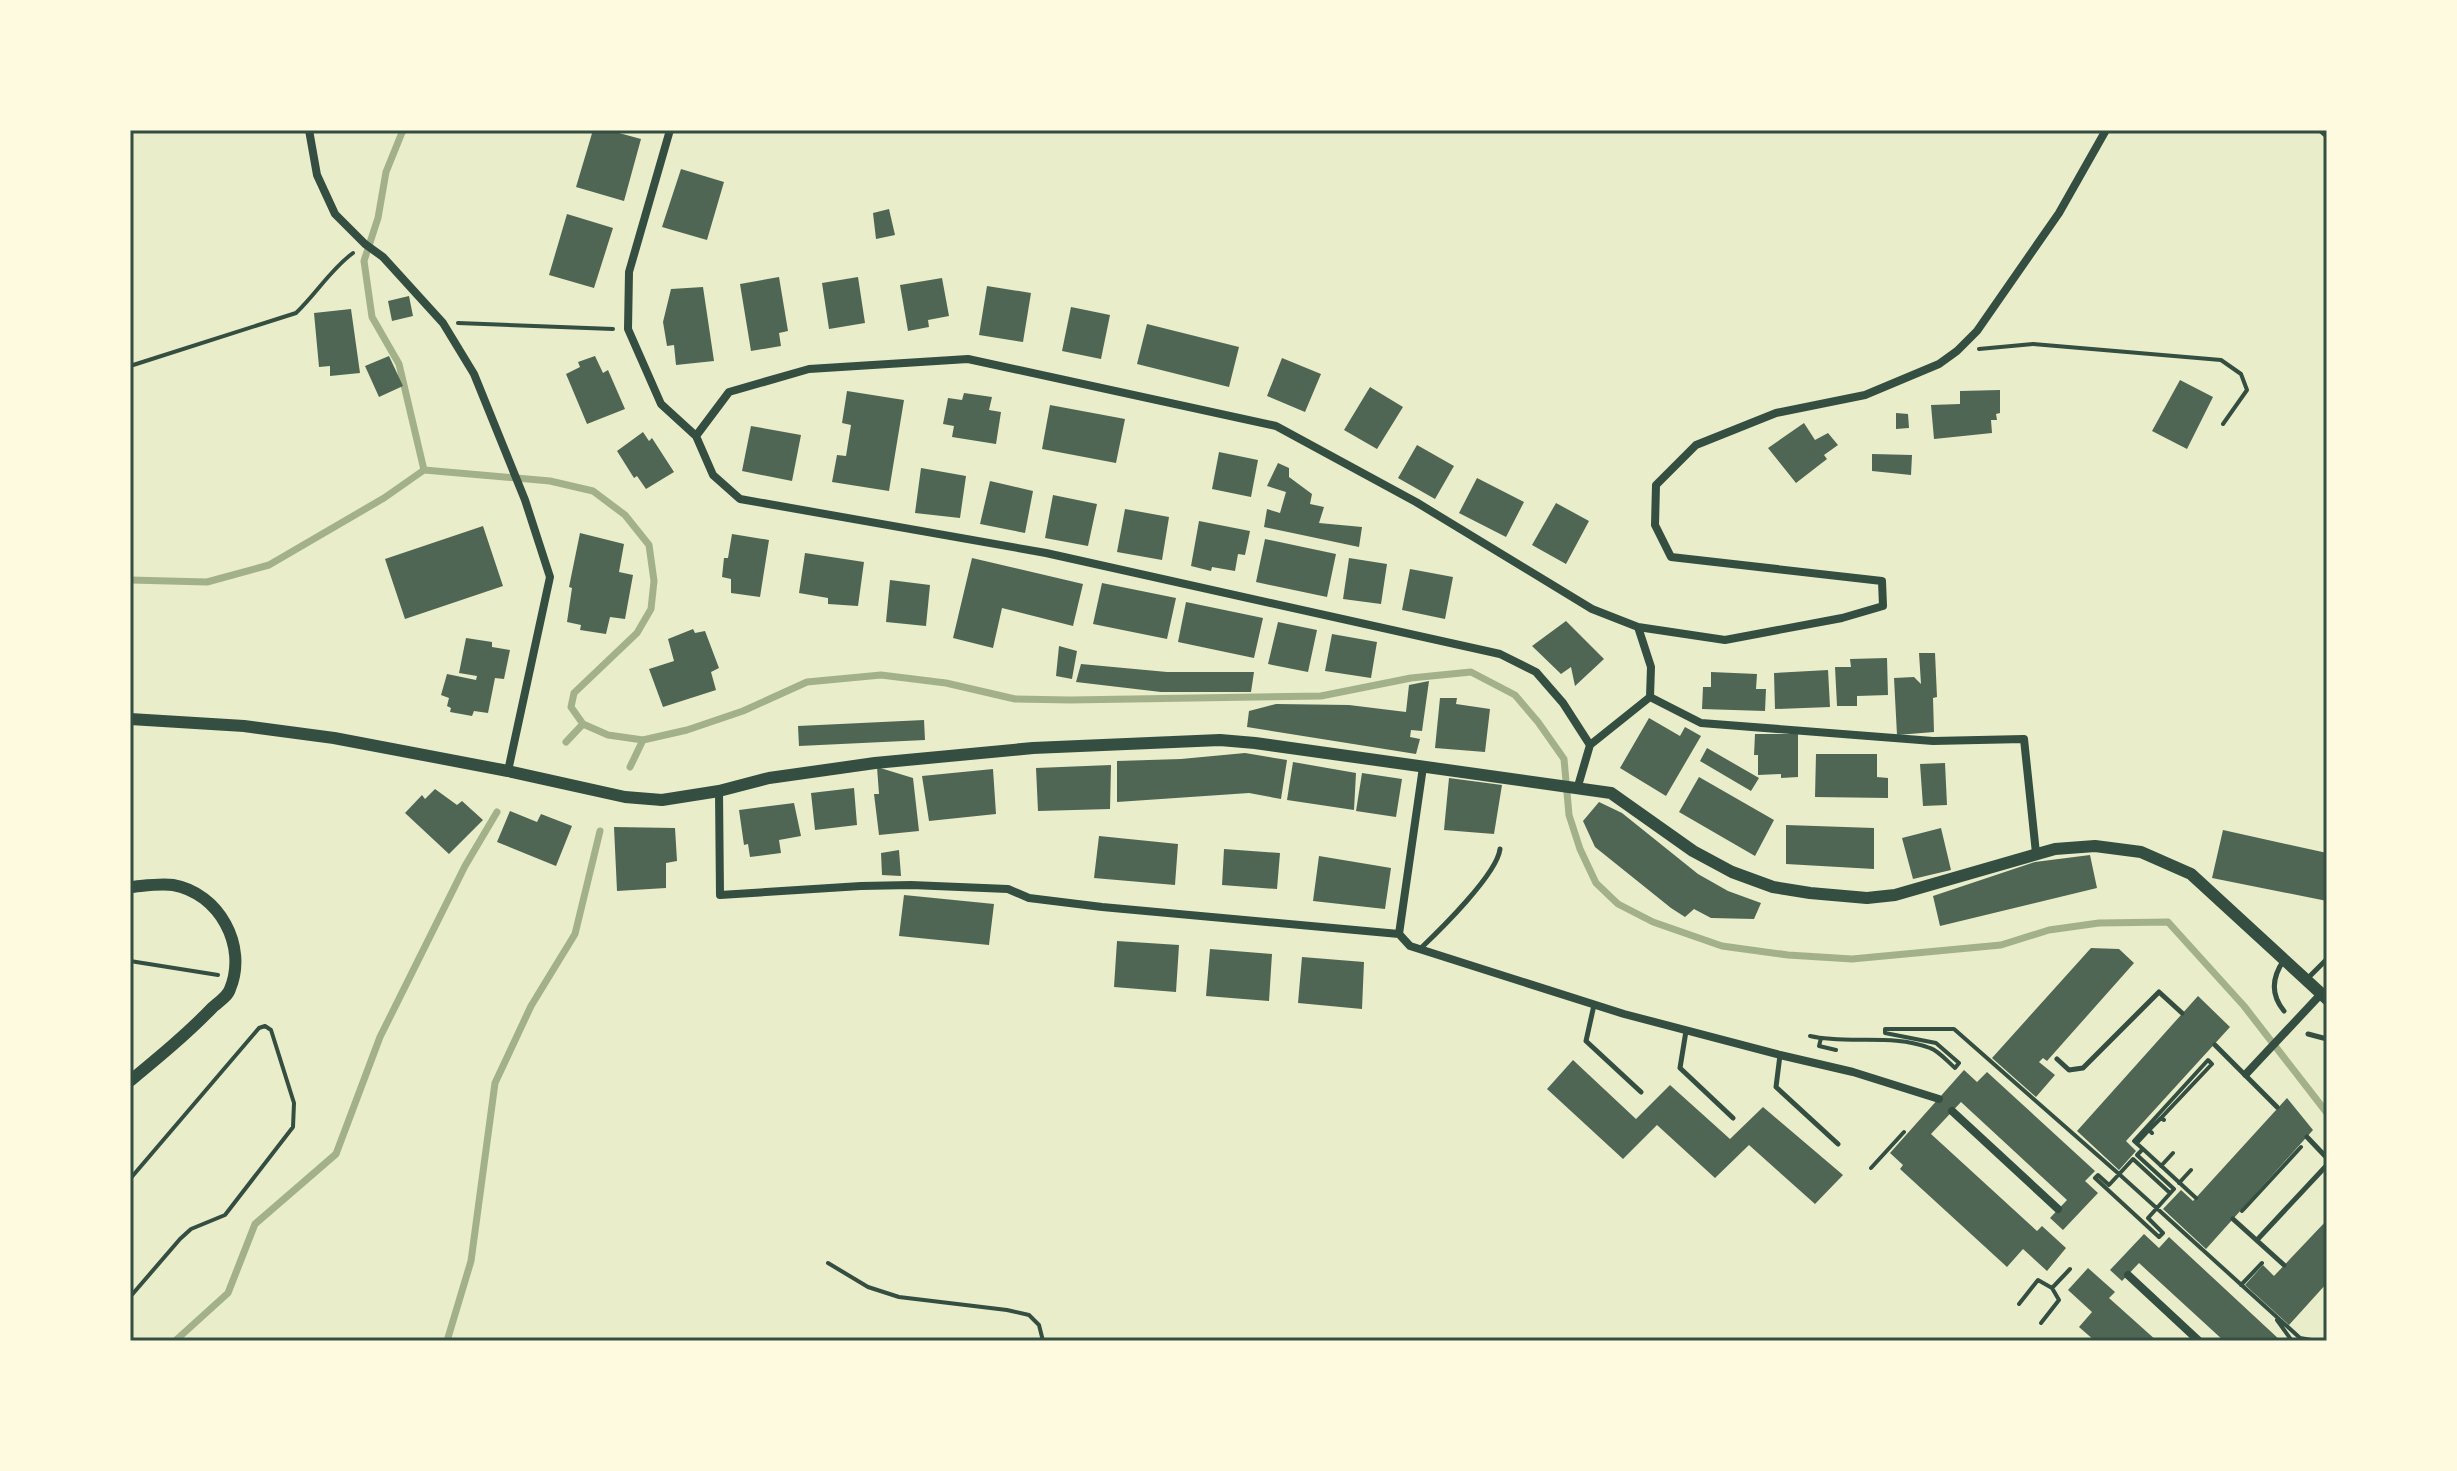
<svg xmlns="http://www.w3.org/2000/svg" width="2457" height="1471" viewBox="0 0 2457 1471" font-family="'Source Sans 3',sans-serif">
<rect width="100%" height="100%" fill="#e9edc9"/>
<g fill="none" stroke-linecap="round" stroke-linejoin="round">
<!-- stream -->
<path stroke="#a3b18a" stroke-width="7" d="M403 130 386 172 378 218 364 261 372 317 399 364 424 470
M130 580 207 582 269 565 384 498 424 470 550 481 593 491 625 515 649 545 654 581 651 609 637 633 574 693 571 707 583 724 608 735 643 740 687 730 743 711 807 682 881 675 946 683 1015 699 1070 700 1321 696 1411 678 1471 672 1515 695 1538 722 1564 759 1569 815 1580 849 1596 883 1618 904 1653 922 1722 946 1788 955 1852 959 2001 945 2049 930 2099 923 2168 922 2244 1006 2327 1113
M566 742 583 724
M630 767 643 740
M175 1341 228 1293 255 1224 336 1154 380 1037 465 866 497 812
M447 1341 471 1261 495 1083 531 1006 575 934 600 831"/>
</g>
<!-- building -->
<path fill="#4f6655" d="M593 130H608L641 139 624 201 576 187Z
M681 169 724 182 707 240 662 227Z
M889 209 895 235 876 239 873 213Z
M567 214 613 228 594 288 549 275Z
M779 277 788 331 779 333 781 346 751 351 740 284Z
M858 277 865 323 829 329 822 283Z
M942 278 949 316 928 320 929 327 908 331 900 285Z
M987 286 1031 293 1023 342 979 335Z
M703 287 714 361 676 365 674 345 667 346 663 322 671 289Z
M409 296 413 316 392 321 388 301Z
M1071 307 1110 315 1101 359 1062 351Z
M351 309 360 373 330 376V366L319 367 314 313Z
M1147 324 1239 347 1229 387 1137 364Z
M389 356 403 386 379 397 365 366Z
M595 356 603 373 608 370 625 409 587 424 566 374 580 367 578 362Z
M1282 358 1321 374 1305 412 1267 396Z
M2180 380 2213 397 2187 449 2152 431Z
M1370 387 1403 407 1377 449 1344 430Z
M2000 390V413L1996 414 1997 420H1991L1992 433 1934 439 1931 405 1960 404V391Z
M847 391 904 400 889 491 832 482 837 455 846 456 851 425 842 423Z
M964 393 992 397 989 410 1001 412 996 444 952 437 954 426 943 424 948 398 962 400Z
M1050 405 1125 419 1116 463 1042 449Z
M1896 413 1908 414 1909 428 1896 429Z
M1804 423 1815 440 1828 433 1838 445 1824 455 1827 459 1796 483 1768 448Z
M751 426 801 435 792 481 742 471Z
M643 432 649 441 652 438 674 472 646 489 637 476 634 478 617 451Z
M1417 445 1454 466 1435 499 1398 478Z
M1219 452 1258 460 1251 497 1212 489Z
M1872 454 1912 455 1911 475 1872 471Z
M1278 463 1289 468V477L1312 494 1310 504 1324 507 1319 523 1362 527 1359 547 1264 527 1267 509 1280 513 1286 492 1267 486Z
M921 468 966 476 960 518 915 513Z
M1477 478 1524 502 1506 537 1459 513Z
M990 481 1033 491 1025 533 980 524Z
M1053 495 1097 504 1088 546 1045 538Z
M1556 503 1589 521 1566 564 1532 545Z
M1125 509 1169 517 1162 560 1117 552Z
M1199 521 1250 531 1245 555 1238 554 1235 571 1212 567 1211 571 1191 566Z
M483 526 503 586 405 619 385 559Z
M580 533 624 544 619 572 633 575 625 619 610 617 606 634 580 630 581 625 567 622 572 588 569 587Z
M732 534 769 540 760 597 731 593V579L722 577 724 558H728Z
M1265 539 1336 554 1327 597 1256 582Z
M805 553 864 562 858 606 828 604V598L799 593Z
M972 558 1083 584 1073 626 1002 608 993 648 953 638Z
M1349 558 1387 564 1381 604 1343 599Z
M1410 569 1453 577 1445 619 1402 610Z
M890 580 930 585 926 626 886 622Z
M1102 583 1176 598 1167 639 1093 624Z
M1186 602 1263 618 1254 658 1178 642Z
M1566 621 1604 659 1575 686 1571 667 1561 674 1532 646Z
M1278 622 1317 630 1308 672 1268 664Z
M693 629 695 633 705 631 719 668 711 672 716 690 663 707 649 669 674 661 668 639Z
M1332 634 1377 642 1371 678 1325 671Z
M466 638 492 642V647L510 650 504 679 495 678 488 713 474 711 472 716 450 712 451 708 447 706 449 698 441 695 447 674 476 680 477 676 459 673Z
M1059 646 1077 651 1072 679 1056 676Z
M1919 653H1935L1937 697 1933 698 1934 732 1897 735 1894 678 1914 677 1921 684Z
M1887 658 1888 695 1857 696V706H1837L1835 667H1851L1850 659Z
M1081 664 1167 672H1254L1251 692H1161L1076 682Z
M1828 670 1830 707 1775 709 1774 673Z
M1711 672 1757 674 1756 689H1766L1765 711 1702 709 1703 687H1711Z
M1429 681 1422 731 1411 730 1410 737 1420 739 1416 754 1247 727 1249 711 1276 704 1349 705 1406 712 1409 685Z
M1440 698H1457L1456 704 1490 709 1485 752 1435 748Z
M1649 718 1680 736 1685 727 1701 736 1666 796 1620 768Z
M924 720 925 740 799 746 798 726Z
M1755 734H1798V777L1781 778V774L1758 775V755H1754Z
M1707 748 1759 778 1751 791 1700 761Z
M1245 753 1287 760 1281 799 1249 793 1117 802V761L1181 759Z
M1816 754H1877V777L1888 778V798L1815 797Z
M1293 762 1356 773 1354 810 1287 800Z
M1945 763 1947 805 1923 806 1920 764Z
M1111 765 1110 809 1038 811 1036 768Z
M877 767 913 778 919 831 879 835 874 794H879Z
M993 769 996 814 929 821 922 776Z
M1362 773 1402 779 1396 817 1356 811Z
M1699 777 1774 820 1755 856 1679 812Z
M1449 778 1502 785 1494 834 1444 830Z
M854 788 857 825 815 830 811 793Z
M435 789 457 805 462 801 483 820 449 854 405 813 422 795 425 799Z
M1599 802 1622 813 1698 874 1728 891 1761 903 1754 919 1711 918 1694 909 1685 917 1671 908 1595 847 1583 821Z
M794 803 801 836 779 840 781 853 750 857 748 844 744 845 739 810Z
M510 811 537 822 541 814 572 826 556 866 497 842Z
M1786 825 1874 828V869L1786 864Z
M614 827 675 828 677 861 666 863V888L617 891Z
M1941 828 1951 870 1913 879 1902 838Z
M2223 830 2327 853V901L2212 878Z
M1099 836 1178 844 1175 885 1094 878Z
M1224 849 1280 853 1277 889 1222 885Z
M899 850 901 876 882 875 881 853Z
M2090 855 2097 888 1940 926 1933 896 2035 862Z
M1319 856 1391 868 1385 909 1313 901Z
M904 895 994 904 989 945 899 936Z
M1117 941 1179 945 1176 992 1114 987Z
M2091 948 2119 949 2134 963 2047 1061 2043 1058 2039 1062 2055 1075 2036 1097 1992 1058Z
M1210 949 1272 954 1269 1001 1206 996Z
M1302 957 1364 962 1362 1009 1298 1003Z
M2198 996 2230 1027 2126 1141 2136 1151 2119 1170 2077 1131Z
M1573 1060 1636 1119 1670 1085 1730 1139 1763 1107 1843 1175 1815 1204 1749 1145 1715 1178 1657 1125 1623 1159 1547 1089Z
M1964 1070 1977 1082 1987 1072 2095 1171 2085 1181 2098 1193 2063 1230 2050 1218 2067 1200 1961 1102 1931 1134 2037 1231 2042 1226 2066 1248 2047 1271 2023 1249 2007 1267 1900 1169 1903 1165 1890 1153Z
M2287 1098 2313 1130 2206 1249 2163 1209 2181 1190 2193 1201Z
M2327 1220V1283L2289 1325 2245 1285 2263 1265 2274 1276Z
M2144 1234 2159 1248 2169 1237 2281 1341H2224L2139 1263 2122 1281 2110 1270Z
M2088 1268 2115 1292 2109 1298 2157 1341H2095L2079 1327 2092 1312 2068 1290Z"/>
<g fill="none" stroke-linecap="round" stroke-linejoin="round">
<!-- path -->
<path stroke="#344e41" stroke-width="4" d="M2319 130 2327 137
M458 323 613 329
M1979 349 2033 344 2221 360 2241 374 2247 390 2223 424
M130 366 296 313C316 294 331 269 353 253
M130 961 218 975
M1810 1036C1849 1045 1891 1033 1930 1048 1939 1051 1948 1062 1955 1068L1959 1063 1936 1043 1885 1033V1029H1954L2119 1174 2300 1338 2317 1341
M1821 1038 1819 1046 1836 1050
M2164 1120 2161 1118 2212 1064
M2152 1133 2149 1130 2161 1118
M2137 1143 2149 1130
M2143 1149 2196 1198
M2161 1166 2173 1153
M1871 1168 1904 1132
M130 1179 259 1028 265 1026 271 1030 294 1103 293 1127 225 1215 191 1229 180 1239 130 1297
M2179 1183 2191 1170
M2170 1193 2133 1159 2109 1185 2098 1175 2095 1178 2159 1237 2163 1233 2148 1218 2174 1189 2137 1155 2143 1149 2134 1141 2208 1060 2211 1063
M2242 1211 2301 1147
M828 1263 868 1287 899 1297 1007 1310 1029 1315 1039 1325 1043 1341
M2241 1285 2262 1263
M2052 1288 2070 1269
M2019 1304 2038 1280 2052 1288 2059 1300 2041 1323
M2277 1320 2292 1341"/>
<!-- service -->
<path stroke="#344e41" stroke-width="5" d="M1421 948C1441 929 1497 874 1500 849
M2307 979 2327 959
M1594 1005 1586 1041 1641 1092
M2284 1011C2270 994 2272 977 2284 960
M1686 1031 1680 1068 1733 1118
M2308 1034 2327 1039
M2215 1045 2277 1107
M1780 1055 1776 1087 1838 1144
M2057 1059 2069 1070 2083 1068 2159 992 2182 1013
M2307 1137 2327 1158
M2233 1219 2284 1265
M2257 1240 2327 1165"/>
<!-- minor -->
<path stroke="#344e41" stroke-width="8" d="M309 130 317 175 335 214 365 244 383 257 443 323 474 374 525 500 550 577 508 771
M670 130 629 272 628 329 661 404 696 436
M1650 697 1701 723 1933 741 2024 739 2036 853
M1590 745 1563 703 1536 672 1500 654 1046 553 740 499 713 475 696 436 729 392 809 369 968 359 1276 426 1416 502 1592 609 1638 627 1725 640 1842 618 1883 606 1882 581 1671 557 1655 525 1656 485 1696 445 1776 413 1865 395 1939 364 1957 351 1977 331 2059 213 2106 130
M1423 767 1399 934 1410 946 1624 1014 1780 1055 1853 1072 1939 1099
M1578 786 1590 745 1650 697 1651 667 1638 627
M719 791 720 895 861 886 911 885 1008 889 1029 898 1102 907 1399 934
M2246 1074 2321 994
M1952 1111 2058 1209
M2128 1275 2199 1341"/>
<!-- tertiary -->
<path stroke="#344e41" stroke-width="12" d="M130 719 244 726 334 738 508 771 625 797 662 800 719 791 769 778 875 763 1033 748 1220 740 1255 743 1611 793 1693 851 1732 872 1773 887 1810 893 1867 898 1895 895 2055 849 2095 846 2141 852 2191 874 2327 999
M130 887C143 886 160 883 173 885 219 893 248 946 230 989 228 996 219 1002 213 1007 187 1034 159 1057 130 1081"/>
</g>
<!-- border -->
<rect width="2457" height="1471" fill="none" stroke="#fefae0" stroke-width="264"/>
<rect x="132" y="132" width="2193" height="1207" fill="none" stroke="#344e41" stroke-width="3"/>
</svg>
